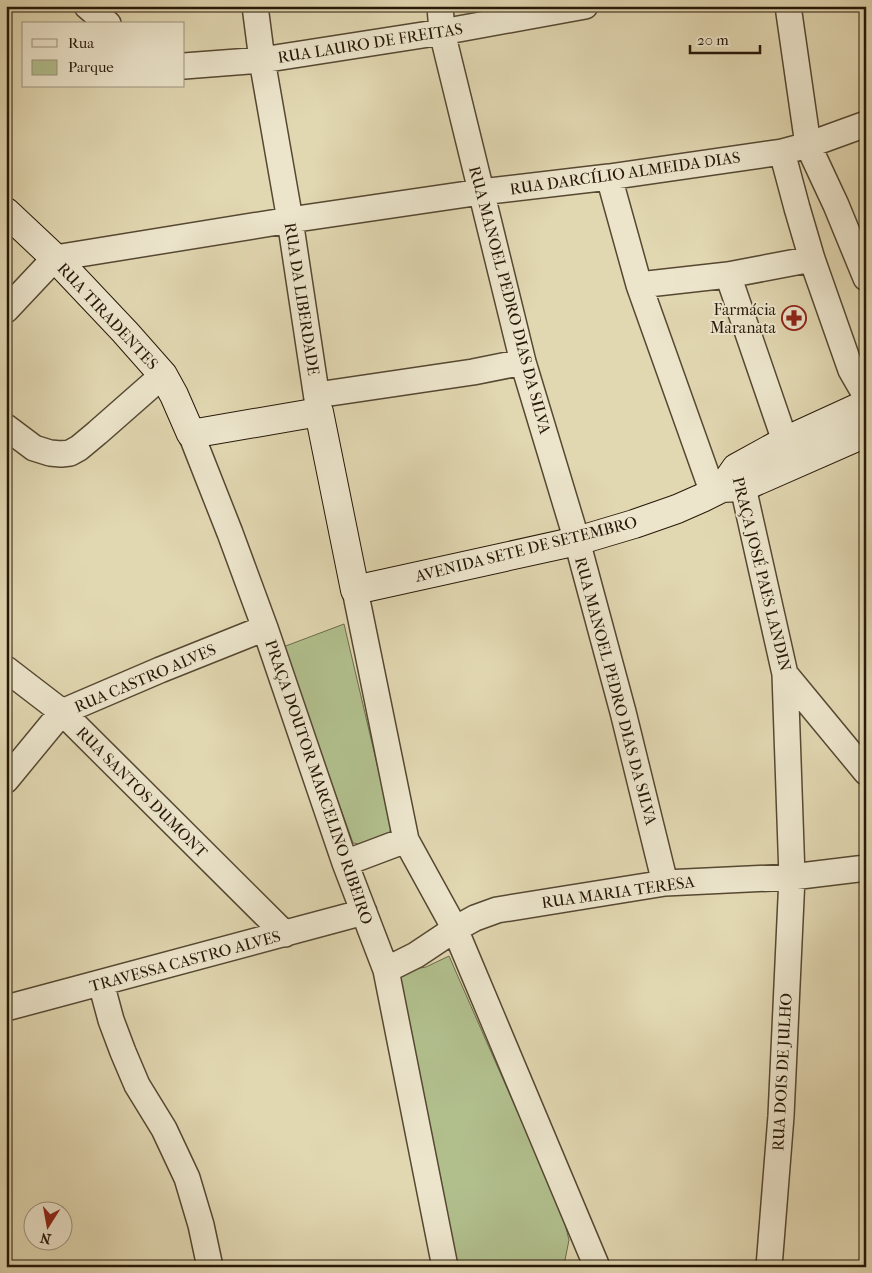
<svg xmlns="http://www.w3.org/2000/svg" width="872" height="1273" viewBox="0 0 872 1273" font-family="'IM FELL French Canon',serif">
<rect width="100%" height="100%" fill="#e1d7b1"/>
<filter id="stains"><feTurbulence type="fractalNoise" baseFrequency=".004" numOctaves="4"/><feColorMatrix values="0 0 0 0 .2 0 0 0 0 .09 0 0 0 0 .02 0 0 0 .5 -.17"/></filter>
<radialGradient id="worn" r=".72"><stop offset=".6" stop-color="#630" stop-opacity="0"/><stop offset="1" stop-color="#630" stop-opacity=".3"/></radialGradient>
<!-- park -->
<path fill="#b1bf8d" stroke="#6c6c4a" d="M344 624 392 828C380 845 374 847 353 843L283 647Z
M449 956 563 1216 569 1240 565 1260 561 1267H459L455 1260 397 972 426 967Z"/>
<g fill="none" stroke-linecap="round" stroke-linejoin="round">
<defs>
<path id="minor" d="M87 6 108 24
M255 6 262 60 290 220 319 412
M440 6 442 32 523 362 577 541 623 712 665 883
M788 6 808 145 836 205 866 278
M184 66 262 60 442 32 585 6
M782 152 797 208 812 259 851 370 866 396
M609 177 639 285 713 493
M728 275 785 441
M639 285 728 275 812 259
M6 310 55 258 290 220 481 192 609 177 782 152 808 145 866 124
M317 395 473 372 523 362
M6 427 34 448 50 453 61 454 70 453 79 448 97 433 163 375
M191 434 230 533 265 628 345 863 386 970 445 1267
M736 468 743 487 785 674 866 772
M355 590 406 840 455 929 597 1267
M6 669 62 712 160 670 265 628
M6 780 62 712 285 934
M345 863 406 840
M386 970 416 955 455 929 475 918 497 910 665 883 792 877 866 868
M101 983 111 1020 123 1052 137 1085 164 1129 187 1178 201 1225 210 1267
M6 1008 364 912
M769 1267 781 1116 792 877 785 674"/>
<path id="secondary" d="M6 212 55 258 125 332 163 375 174 395 191 434 319 412 355 590 577 541 634 524 677 509 702 498 722 488 736 468 785 441 866 404
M722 488 743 487 866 433"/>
</defs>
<!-- minor casing -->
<use href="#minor" stroke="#564832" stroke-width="28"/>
<!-- secondary casing -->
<use href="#secondary" stroke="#271808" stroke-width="30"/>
<!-- minor -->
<use href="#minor" stroke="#ece5cc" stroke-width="25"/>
<!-- secondary -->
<use href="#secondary" stroke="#ece5cc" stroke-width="28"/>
</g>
<!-- icons -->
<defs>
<symbol id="pharmacy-ring" viewBox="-11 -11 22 22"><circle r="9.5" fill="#ece5cc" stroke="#8f2418" stroke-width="1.5"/><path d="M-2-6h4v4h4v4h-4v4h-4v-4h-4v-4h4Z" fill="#8f2418"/></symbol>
</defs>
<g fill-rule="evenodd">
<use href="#pharmacy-ring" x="780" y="304" width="28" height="28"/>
</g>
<g text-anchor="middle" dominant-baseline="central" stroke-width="4" stroke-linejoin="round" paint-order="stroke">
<!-- street labels -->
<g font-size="16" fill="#271808" stroke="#ece5cc">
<text transform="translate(370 43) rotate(-9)">RUA LAURO DE FREITAS</text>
<text transform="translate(625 173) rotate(-8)">RUA DARCÍLIO ALMEIDA DIAS</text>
<text transform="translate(302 299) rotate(81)">RUA DA LIBERDADE</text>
<text transform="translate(510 300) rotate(75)">RUA MANOEL PEDRO DIAS DA SILVA</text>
<text transform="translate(108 316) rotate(47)">RUA TIRADENTES</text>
<text transform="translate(526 549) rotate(-14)">AVENIDA SETE DE SETEMBRO</text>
<text transform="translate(762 574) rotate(76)">PRAÇA JOSÉ PAES LANDIN</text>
<text transform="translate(145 678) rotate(-23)">RUA CASTRO ALVES</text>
<text transform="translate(616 691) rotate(75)">RUA MANOEL PEDRO DIAS DA SILVA</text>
<text transform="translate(319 782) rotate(71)">PRAÇA DOUTOR MARCELINO RIBEIRO</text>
<text transform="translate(142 792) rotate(45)">RUA SANTOS DUMONT</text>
<text transform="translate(618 892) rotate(-8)">RUA MARIA TERESA</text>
<text transform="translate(185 961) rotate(-15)">TRAVESSA CASTRO ALVES</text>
<text transform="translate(782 1072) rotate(-87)">RUA DOIS DE JULHO</text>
</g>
<!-- poi labels -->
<g font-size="16" fill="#271808" stroke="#ece5cc" text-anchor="end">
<text x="776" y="309">Farmácia<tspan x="776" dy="18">Maranata</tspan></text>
</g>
</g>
<!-- margin -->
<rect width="872" height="1273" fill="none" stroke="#e1d7b1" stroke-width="25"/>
<rect x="8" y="8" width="857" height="1258" fill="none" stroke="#271808" stroke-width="2.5"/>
<rect x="12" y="12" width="847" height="1248" fill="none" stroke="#271808"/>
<!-- legend -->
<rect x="22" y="22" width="162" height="65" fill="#ece5cc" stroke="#9d937e"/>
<rect x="32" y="39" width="25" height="8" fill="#ece5cc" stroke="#9d937e"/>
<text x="68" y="48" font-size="15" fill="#271808">Rua</text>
<rect x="32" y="60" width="25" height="15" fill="#b1bf8d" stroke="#9d937e"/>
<text x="68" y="72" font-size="15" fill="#271808">Parque</text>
<!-- north arrow -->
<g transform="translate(48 1226) rotate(191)"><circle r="24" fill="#ece5cc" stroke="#9d937e"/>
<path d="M0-4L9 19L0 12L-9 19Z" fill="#8f2418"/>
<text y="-8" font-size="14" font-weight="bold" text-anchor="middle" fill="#271808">N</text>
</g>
<!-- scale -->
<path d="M690 45v8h70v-8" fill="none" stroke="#271808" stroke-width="2.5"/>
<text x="697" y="45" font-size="15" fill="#271808" stroke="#ece5cc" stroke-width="4" paint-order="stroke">20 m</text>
<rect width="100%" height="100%" filter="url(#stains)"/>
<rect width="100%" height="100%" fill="url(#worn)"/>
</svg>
